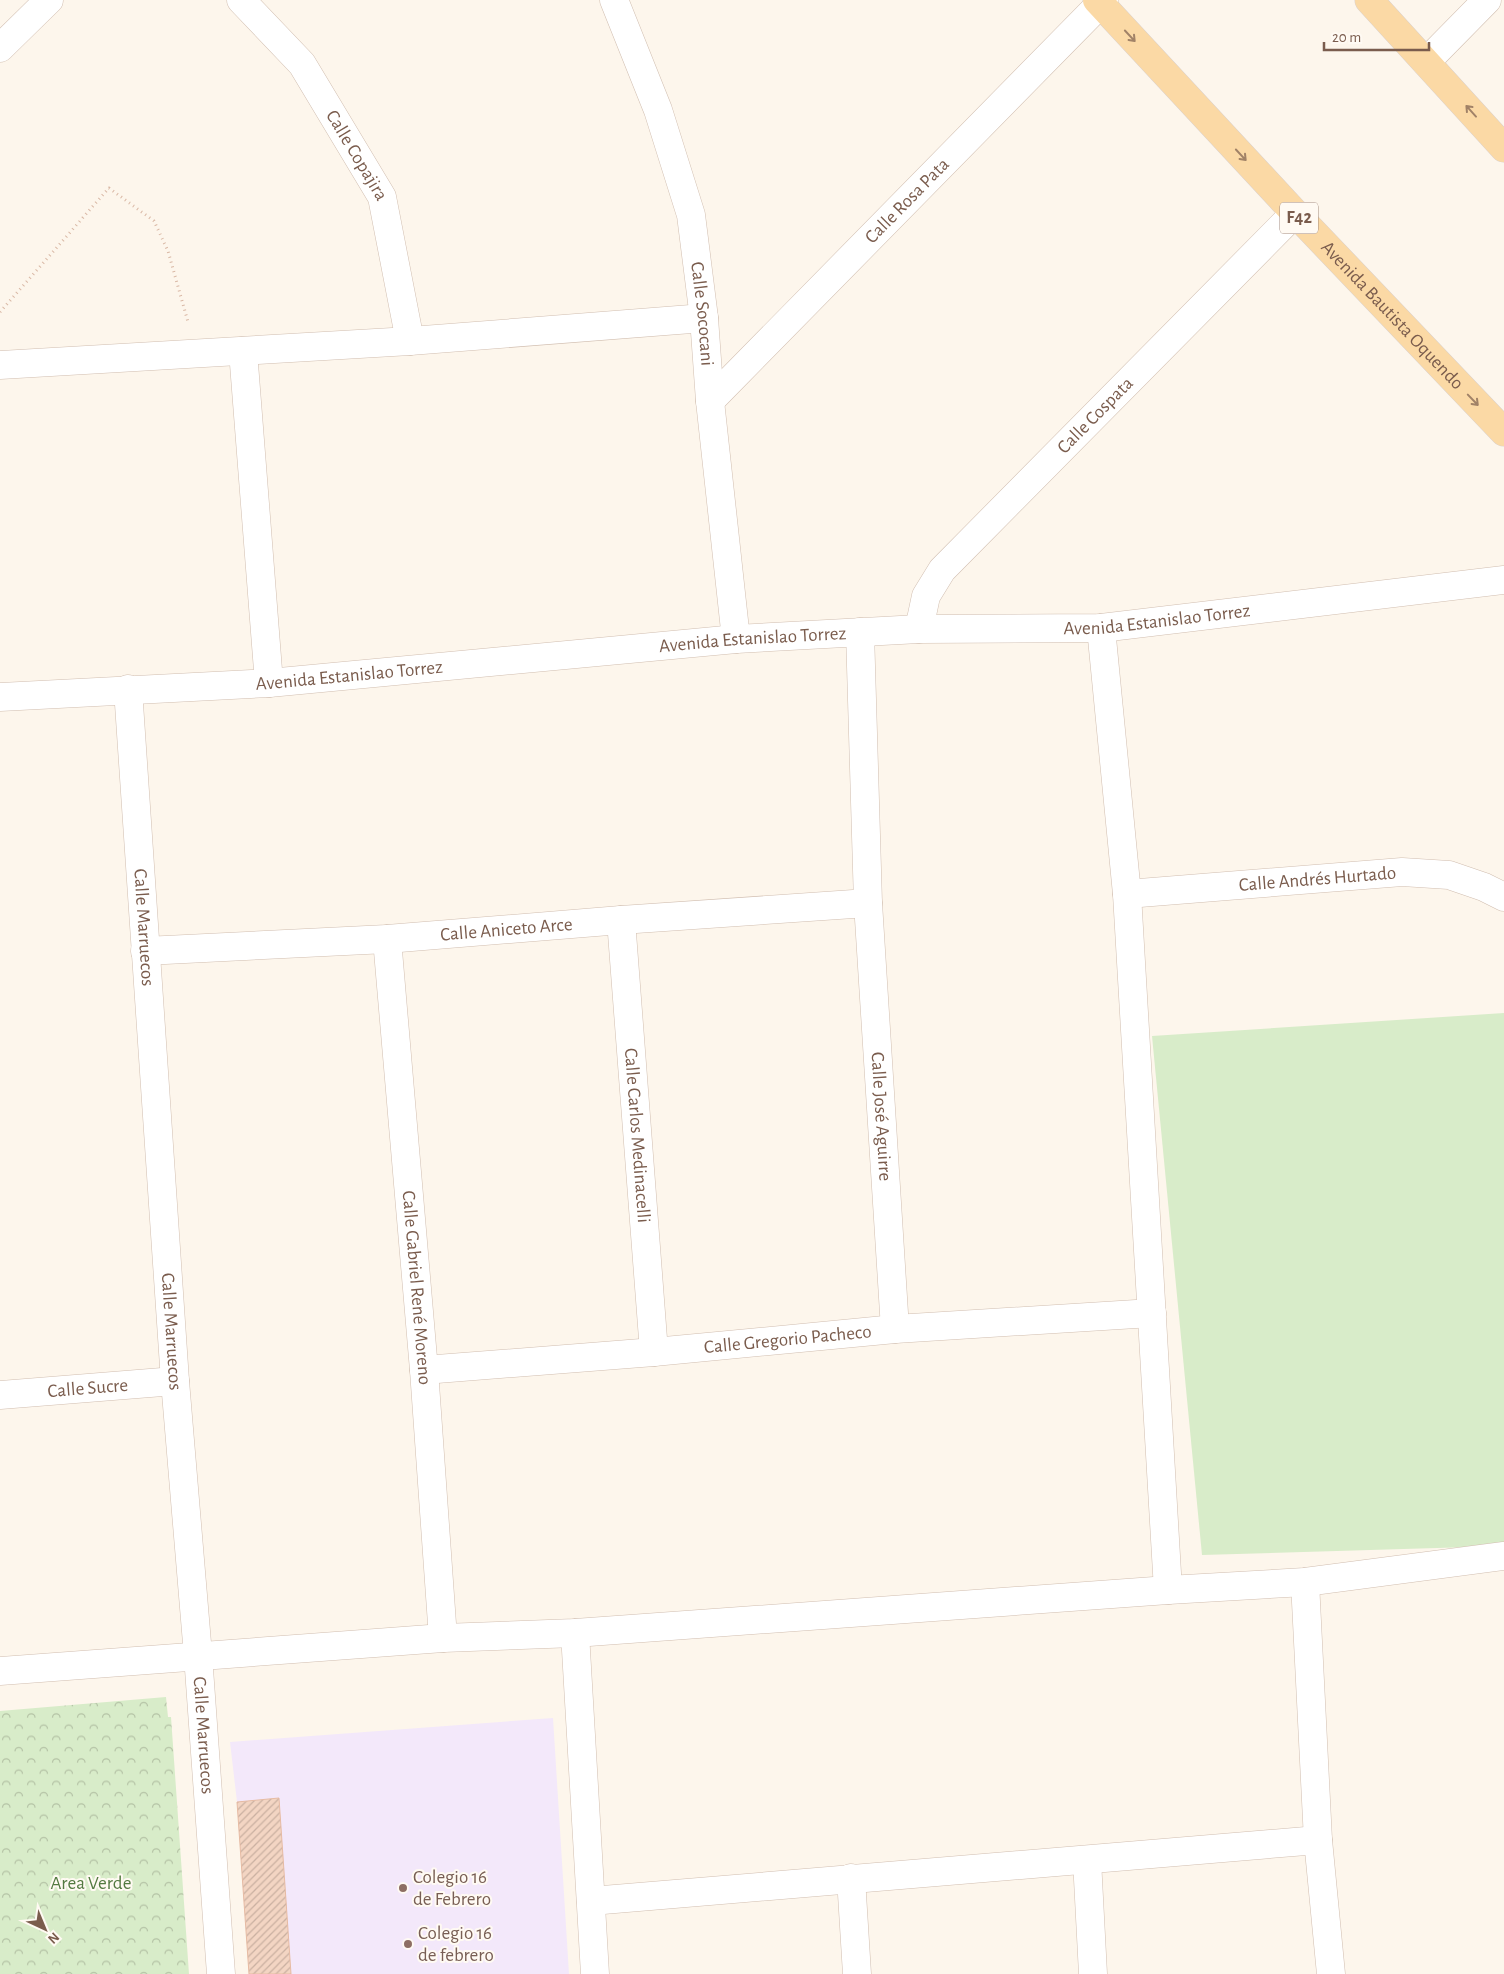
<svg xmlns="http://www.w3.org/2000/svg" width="1504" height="1974" viewBox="0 0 1504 1974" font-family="'Alegreya Sans',sans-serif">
<defs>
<pattern id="forest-crowns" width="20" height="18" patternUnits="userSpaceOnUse" patternTransform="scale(1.25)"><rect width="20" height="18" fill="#d8ecc9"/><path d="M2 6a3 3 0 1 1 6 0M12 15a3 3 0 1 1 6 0" fill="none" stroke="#b4c2a5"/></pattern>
<pattern id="building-hatch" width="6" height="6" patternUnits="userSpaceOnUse" patternTransform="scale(1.25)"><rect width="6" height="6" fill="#f3d5c3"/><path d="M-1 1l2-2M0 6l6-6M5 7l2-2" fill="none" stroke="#cab0a1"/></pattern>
</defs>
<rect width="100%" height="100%" fill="#fdf6ec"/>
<!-- education -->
<path fill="#f3e8fa" d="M553 1718 569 1974H249L237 1802 230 1742Z"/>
<!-- forest -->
<path fill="url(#forest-crowns)" d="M166 1697 168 1717H171L189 1974H0V1711Z"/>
<!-- garden -->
<path fill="#d8ecc9" d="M1504 1013V1546L1202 1555 1152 1036Z"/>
<!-- building -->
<path fill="url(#building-hatch)" stroke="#e6bba3" d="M279 1798 291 1974H249L237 1802Z"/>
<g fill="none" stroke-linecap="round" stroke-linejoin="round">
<defs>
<g id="minor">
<path id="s1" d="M241 0 302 64 382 197 410 341"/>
<path id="s2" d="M614 0 658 110 691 215 704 318 710 401 736 639"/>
<path d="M0 48 49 0"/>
<path d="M1426 62 1487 0"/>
<path d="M243 351 269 683"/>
<path d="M0 365 410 341 704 318"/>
<path id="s3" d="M710 401 1104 0"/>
<path d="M1101 628 1127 894 1168 1590"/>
<path id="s4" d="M919 629 926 596 942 570 1295 213"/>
<path id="s5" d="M860 632 868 903 895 1329"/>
<path id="s6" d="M128 689 175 1381 198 1655 221 1974"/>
<path id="s7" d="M1127 894 1402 872 1449 875 1484 887 1504 897"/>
<path id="s8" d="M621 920 654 1352"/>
<path id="s9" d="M387 939 424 1370 443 1638"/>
<path id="s10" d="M145 951 387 939 621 920 868 903"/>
<path id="s11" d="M424 1370 654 1352 895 1329 1152 1313"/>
<path id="s12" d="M0 1395 175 1381"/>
<path d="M1305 1582 1318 1840 1331 1974"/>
<path d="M575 1633 595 1974"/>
<path d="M0 1671 443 1638 575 1633 1168 1590 1305 1582 1504 1556"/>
<path d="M1087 1860 1093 1974"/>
<path d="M851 1878 857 1974"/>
<path d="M591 1901 1318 1840"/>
</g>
<g id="tertiary">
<path id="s13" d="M0 697 269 683 736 639 919 629 1101 628 1504 580"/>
</g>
<g id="primary">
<path id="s14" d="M1097 0 1295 213 1504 432"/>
<path d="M1369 0 1504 148"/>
</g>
</defs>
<!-- minor casing -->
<use href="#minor" stroke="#d1beb0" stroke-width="29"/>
<!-- tertiary casing -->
<use href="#tertiary" stroke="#d1beb0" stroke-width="29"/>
<!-- primary casing -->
<use href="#primary" stroke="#dad1cd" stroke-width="29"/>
<!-- path -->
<path stroke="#d9b8a5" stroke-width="3" stroke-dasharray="1 4" stroke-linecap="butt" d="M0 312 109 188 154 221 168 251 188 322"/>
<!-- minor -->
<use href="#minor" stroke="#fff" stroke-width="28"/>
<!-- tertiary -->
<use href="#tertiary" stroke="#fff" stroke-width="28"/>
<!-- primary -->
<use href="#primary" stroke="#fbd9a5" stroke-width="28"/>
</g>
<!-- one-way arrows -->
<defs><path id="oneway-shaft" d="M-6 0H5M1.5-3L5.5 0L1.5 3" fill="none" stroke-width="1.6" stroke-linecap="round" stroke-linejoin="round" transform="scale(1.25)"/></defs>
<g stroke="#a18267">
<use href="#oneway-shaft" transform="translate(1130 36) rotate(47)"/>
<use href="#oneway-shaft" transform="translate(1471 111) rotate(-132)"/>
<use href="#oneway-shaft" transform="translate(1241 155) rotate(47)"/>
<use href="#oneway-shaft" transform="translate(1473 400) rotate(46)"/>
</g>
<!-- markers -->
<g fill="#8d6e63" stroke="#fffaf3" stroke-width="2">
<circle cx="403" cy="1888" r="5"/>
<circle cx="408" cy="1944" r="5"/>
</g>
<g text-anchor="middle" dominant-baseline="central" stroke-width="4" stroke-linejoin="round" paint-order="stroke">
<!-- shield labels -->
<rect fill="#fffaf3" stroke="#a28b7f" stroke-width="1" x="1280" y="202.5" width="38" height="31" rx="4"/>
<g font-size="18" font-weight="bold" fill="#7a5c4d">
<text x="1299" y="218">F42</text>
</g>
<!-- street labels -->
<g font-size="19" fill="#7a5c4d" stroke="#fffaf3">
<text stroke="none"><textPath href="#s1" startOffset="195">Calle Copajira</textPath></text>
<text stroke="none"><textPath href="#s3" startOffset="281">Calle Rosa Pata</textPath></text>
<text stroke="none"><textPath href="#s2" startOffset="328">Calle Sococani</textPath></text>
<text stroke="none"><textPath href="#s14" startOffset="432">Avenida Bautista Oquendo</textPath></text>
<text stroke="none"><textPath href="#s4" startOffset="282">Calle Cospata</textPath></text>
<text stroke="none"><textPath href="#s13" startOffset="1160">Avenida Estanislao Torrez</textPath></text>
<text stroke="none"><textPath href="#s13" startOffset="755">Avenida Estanislao Torrez</textPath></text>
<text stroke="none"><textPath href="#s13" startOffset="350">Avenida Estanislao Torrez</textPath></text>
<text stroke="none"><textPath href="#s7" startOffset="191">Calle Andrés Hurtado</textPath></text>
<text stroke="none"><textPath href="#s6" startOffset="239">Calle Marruecos</textPath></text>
<text stroke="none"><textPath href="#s10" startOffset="362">Calle Aniceto Arce</textPath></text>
<text stroke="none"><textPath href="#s5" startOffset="485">Calle José Aguirre</textPath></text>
<text stroke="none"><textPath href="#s8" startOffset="216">Calle Carlos Medinacelli</textPath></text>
<text stroke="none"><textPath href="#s9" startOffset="350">Calle Gabriel René Moreno</textPath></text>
<text stroke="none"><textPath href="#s6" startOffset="644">Calle Marruecos</textPath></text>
<text stroke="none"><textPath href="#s11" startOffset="365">Calle Gregorio Pacheco</textPath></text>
<text stroke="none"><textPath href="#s12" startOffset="88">Calle Sucre</textPath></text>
<text stroke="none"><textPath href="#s6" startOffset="1049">Calle Marruecos</textPath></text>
</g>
<!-- education labels -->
<g font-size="19" fill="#785e54" stroke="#fffaf3" text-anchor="start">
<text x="413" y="1877">Colegio 16<tspan x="413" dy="22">de Febrero</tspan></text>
<text x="418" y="1933">Colegio 16<tspan x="418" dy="22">de febrero</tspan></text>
</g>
<!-- park labels -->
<g font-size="19" fill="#537a41" stroke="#fffaf3">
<text x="91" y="1883">Area Verde</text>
</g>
</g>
<!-- north arrow -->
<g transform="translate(45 1929) rotate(136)" stroke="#fffaf3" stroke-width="4" paint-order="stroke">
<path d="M0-4L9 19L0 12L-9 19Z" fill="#7a5c4d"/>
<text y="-8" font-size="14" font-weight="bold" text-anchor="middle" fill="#7a5c4d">N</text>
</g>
<!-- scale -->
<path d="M1324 42v8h105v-8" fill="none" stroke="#7a5c4d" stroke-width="2.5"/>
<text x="1332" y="42" font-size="15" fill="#7a5c4d" stroke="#fffaf3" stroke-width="4" paint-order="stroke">20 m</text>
</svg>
